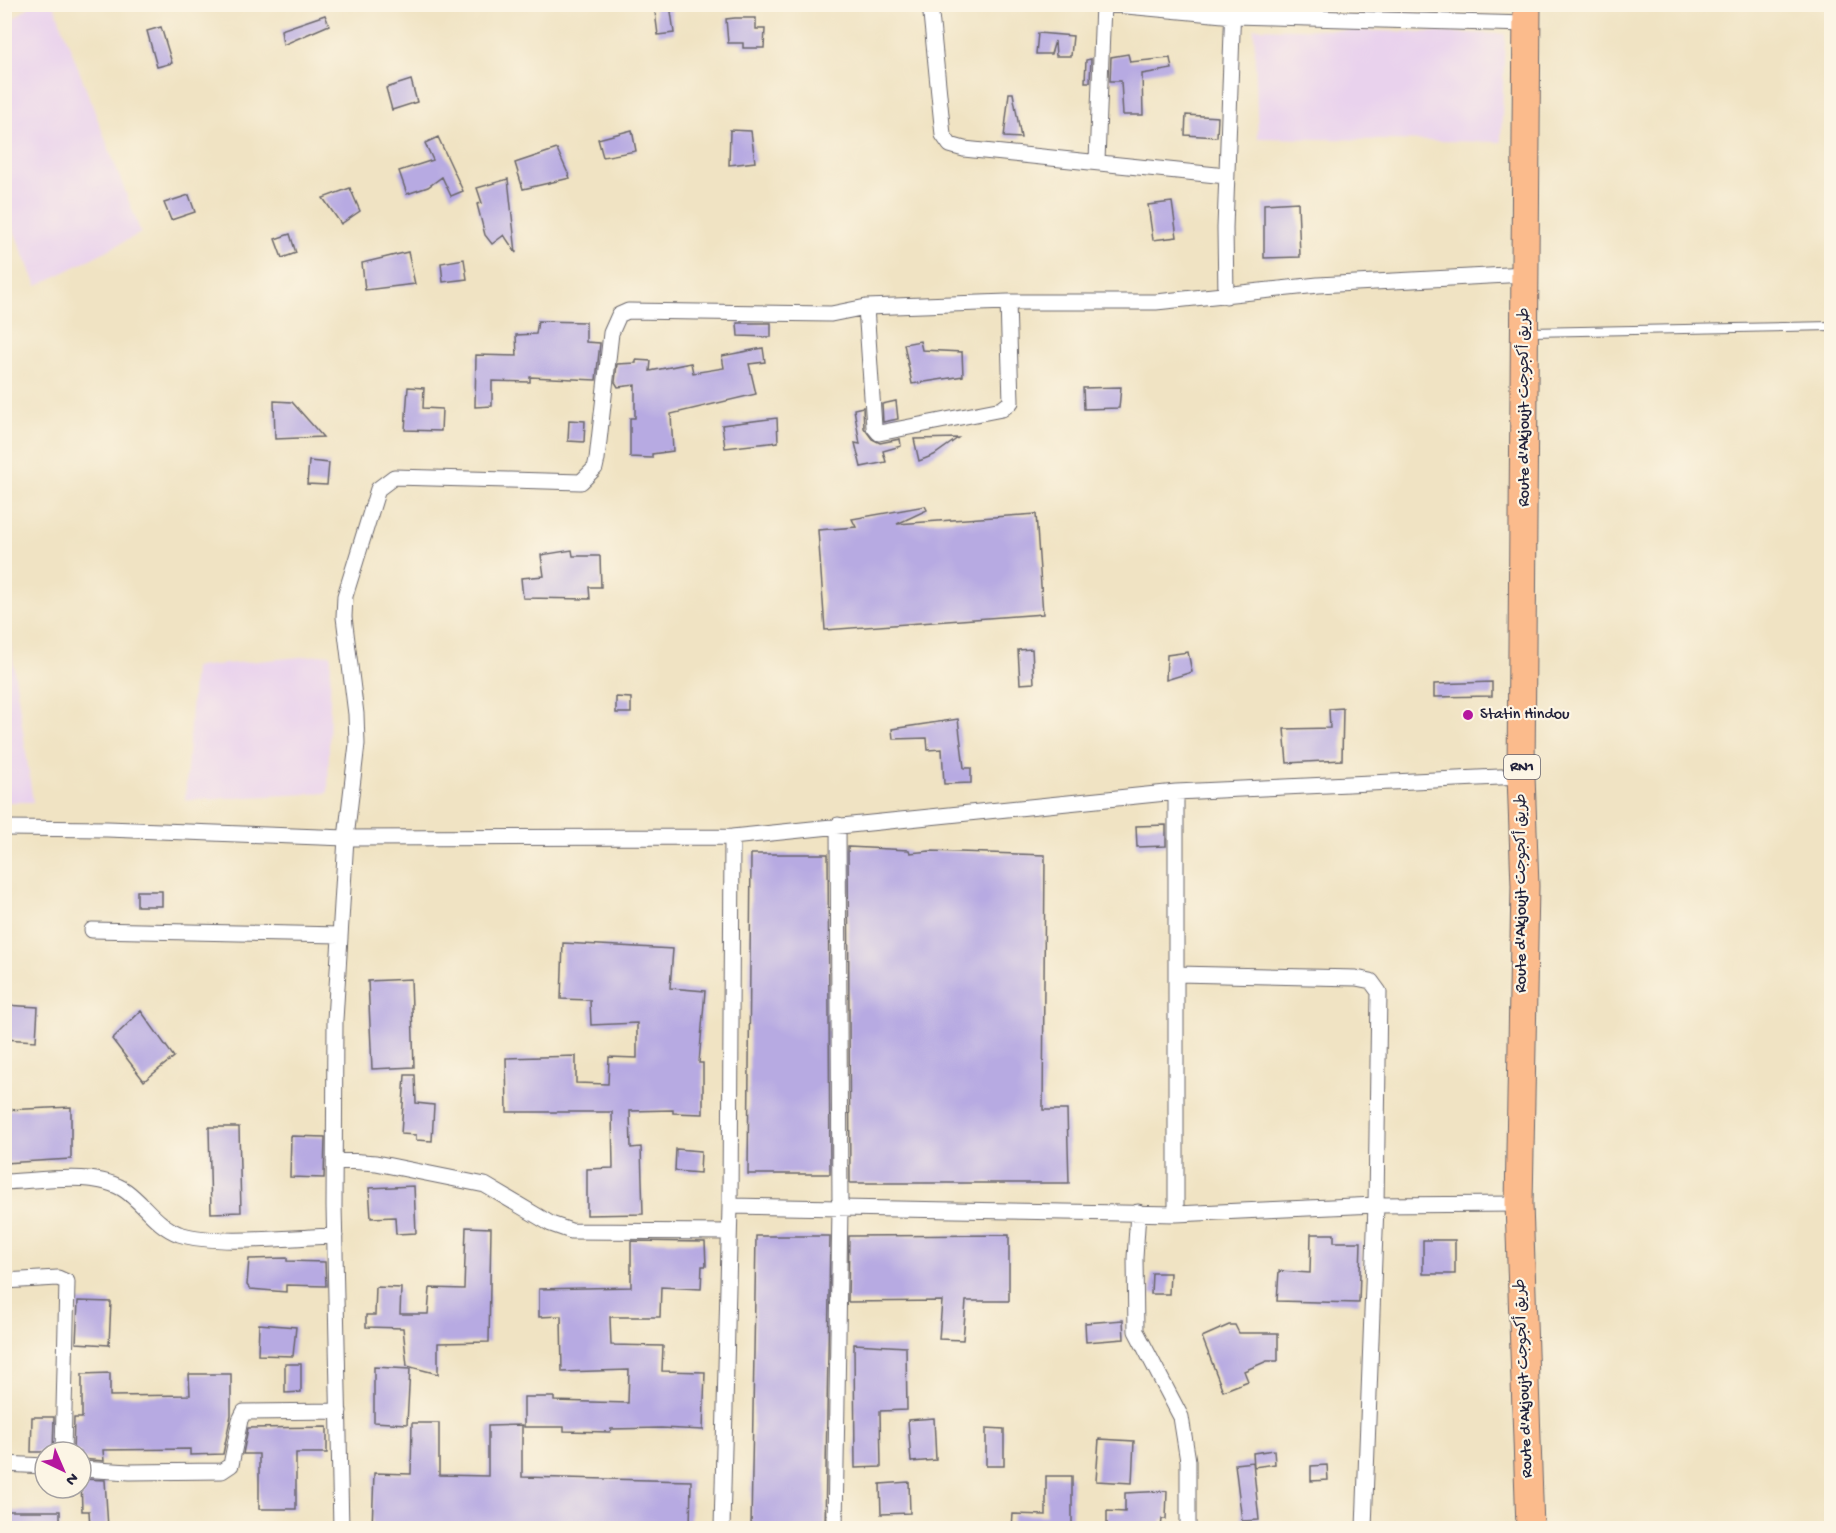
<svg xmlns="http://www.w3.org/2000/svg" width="1836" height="1533" viewBox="0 0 1836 1533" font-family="'Gochi Hand','Playpen Sans Arabic',sans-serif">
<rect width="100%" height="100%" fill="#fcf5e5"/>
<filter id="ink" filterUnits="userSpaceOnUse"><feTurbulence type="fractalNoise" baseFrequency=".0167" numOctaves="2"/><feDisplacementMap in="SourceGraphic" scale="12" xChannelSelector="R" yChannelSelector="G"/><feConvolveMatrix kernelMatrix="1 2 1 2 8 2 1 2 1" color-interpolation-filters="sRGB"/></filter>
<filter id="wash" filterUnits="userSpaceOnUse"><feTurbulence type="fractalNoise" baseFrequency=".008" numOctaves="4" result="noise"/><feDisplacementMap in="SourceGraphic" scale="24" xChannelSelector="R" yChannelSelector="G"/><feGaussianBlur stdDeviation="1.35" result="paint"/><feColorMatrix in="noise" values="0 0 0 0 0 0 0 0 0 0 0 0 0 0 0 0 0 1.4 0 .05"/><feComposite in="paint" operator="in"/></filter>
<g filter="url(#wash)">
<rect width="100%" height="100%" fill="#f0e3c3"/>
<!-- built -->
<path fill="#e9d2ed" d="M33 4 54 5 141 233 37 286 4 207 5 25Z
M1503 4V12L1256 8V5Z
M1254 28 1505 34 1501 142 1258 138Z
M4 605H5L33 802H5Z
M331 654 328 793 185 800 194 667Z"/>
<g id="blocks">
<!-- building -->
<path fill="#b7aae2" d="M654 4H670L674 33 658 35Z
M325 15 329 25 283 45 281 30Z
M735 18H756V29H765L764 48H743V43H728L726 19Z
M161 27 172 63 157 67 147 31Z
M1038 33 1073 36 1071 56H1056L1055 41 1051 54H1036Z
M1128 54 1130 62 1170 58 1172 69 1142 74 1143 115H1123L1121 81H1110L1111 57Z
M1091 59 1090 82H1085L1086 60Z
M411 80 417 102 392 110 386 88Z
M1009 93H1013L1021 138 1004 137Z
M1186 115 1218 117 1217 137 1185 135Z
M632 130 636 151 603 157 598 139Z
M730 130 751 131 755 162 729 165Z
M438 137 463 191 451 196 442 177 428 187 407 194 399 171 433 160 425 143Z
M557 149 570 178 523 189 515 163Z
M508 179 516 253 504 235 492 244 485 235 477 204 482 203 477 188Z
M350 188 360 211 341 224 323 198Z
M189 195 195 212 171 220 164 203Z
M1172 202 1177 237 1153 240 1148 205Z
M1298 202 1300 257 1264 258V204Z
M290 234 296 253 282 258 275 239Z
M408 252 415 284 365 290 362 263Z
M464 259 467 279 443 282 441 263Z
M538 321 586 322V342L600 343 596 380 530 377V382L492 381V406L475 407 476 355 517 356 516 335 536 334Z
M737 323H771V337L738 336Z
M920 341 922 350 962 352 963 376 912 384 904 344Z
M763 348 765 362 749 364 756 394 671 414 673 451 652 454V458L630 457V418H635V385L618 387 615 382 617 364 636 363V360L651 361 650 371 691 363 693 373 724 368 722 356Z
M408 387 424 388 423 408 442 409 441 431 405 430Z
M1121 387 1119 408 1084 409 1083 388Z
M274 401 292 402 323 437 275 439Z
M896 401 898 419 883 422 882 404Z
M863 407 864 428 872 439 880 443 900 439 901 446 883 451 886 462 861 467 855 443 860 444 854 409Z
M777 418 778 442 725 448 722 425Z
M569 420 585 421 584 442 568 441Z
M958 438 934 455 919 461 914 439Z
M309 461 329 463 327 485 307 484Z
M925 506 927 510 897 524 1036 514 1043 614 825 630 818 530 856 527 852 519Z
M572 550 573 556H600L601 587H589L590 599 523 598 521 578 544 576 541 555Z
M1032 649 1034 683 1020 684 1018 650Z
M1188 652 1192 672 1166 680 1167 655Z
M1492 682V696L1434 697V684Z
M616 697 631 698V713H616Z
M1343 708 1342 760 1287 763 1284 729 1330 728 1329 709Z
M958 719 964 768H971V783L944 784 942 749 928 750 927 738 893 739 892 729Z
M1166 825V846L1137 847 1136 826Z
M848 847 909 850 910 853 930 851 1045 855 1043 1110H1067L1069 1183H850Z
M751 854H828L830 1174H748Z
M137 891H162V906H137Z
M563 943 673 949 670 988 705 991 699 1063H703V1114L673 1113V1110L630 1111 631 1148 641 1147 643 1214 587 1215V1169L613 1168 612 1112H507L506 1058 576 1056V1083L608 1084 609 1057 637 1058V1023L591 1025 590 1000 561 999Z
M411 979 414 1067 372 1069 368 981Z
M4 1005 38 1007 36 1041 4 1039Z
M141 1011 174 1057 144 1081 112 1039Z
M405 1075H415L416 1103 434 1105 432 1141 416 1140V1135L401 1134Z
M71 1107V1159L4 1163V1110Z
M209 1127H239L241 1212 211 1213Z
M291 1136 325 1137 324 1178 290 1177Z
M676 1149 701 1151 700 1173 675 1171Z
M414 1186 416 1233 396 1234 395 1217 371 1218 369 1188Z
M466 1227 491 1228 489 1342 438 1343V1374L407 1366 403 1328 366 1327V1315H375L376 1287 401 1288 400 1314H428L430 1288 464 1289Z
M1311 1234H1334V1242H1361L1359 1303 1277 1301 1279 1271 1310 1273Z
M1009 1235V1301H966L963 1340 939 1339 942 1301 848 1302 849 1236Z
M756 1236H830L825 1528H751Z
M1423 1240H1455V1274H1423Z
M631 1241 705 1242 706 1266H702L701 1289 661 1287 660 1317H610L611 1345 663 1346 662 1371 705 1372 703 1430 661 1428 611 1429 610 1432 564 1431V1427H524V1397H554V1401L628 1403 629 1370 562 1372 561 1316 539 1317V1289L631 1287Z
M287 1258V1261L325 1262 326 1286 286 1285V1292L250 1289 247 1285 249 1259Z
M1152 1273H1170L1169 1294H1151Z
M78 1301 111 1302 109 1345 76 1343Z
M1123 1320 1124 1339 1086 1342 1085 1323Z
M259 1324 296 1327 293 1356 258 1355Z
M1229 1325H1235L1239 1333H1278V1361H1267L1244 1371 1248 1381 1223 1391 1202 1337Z
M854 1344 906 1347 907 1410 880 1411 881 1467 855 1468Z
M285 1364H301V1392L285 1393Z
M374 1367 410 1369 407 1424 374 1422Z
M110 1373V1396L190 1395 189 1374H231V1415L223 1454 190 1455V1449L103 1450 104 1461 81 1459V1452H73L74 1418H82V1374Z
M32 1417H54L53 1452H31Z
M934 1418 936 1460 911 1462 908 1420Z
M412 1423H439V1475L488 1476V1426L522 1425V1477L691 1481 690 1528H372L374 1473 411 1474Z
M327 1427V1453H296V1509H259V1454H243L248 1428Z
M986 1428 1004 1429V1466H986Z
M1099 1439 1134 1441 1132 1483 1096 1481Z
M1274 1450 1275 1464 1254 1467 1253 1453Z
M1253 1462 1259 1520 1242 1521 1235 1464Z
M1327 1465 1328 1480 1311 1481V1466Z
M1046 1476H1072V1528H1012L1013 1514 1046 1515Z
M81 1479 105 1480 108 1528H90L89 1511H82Z
M909 1482 910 1513 881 1514 880 1484Z
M1167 1491 1166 1519H1162L1161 1528 1107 1526V1511L1125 1512V1493Z
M4 1511H60V1528H4Z"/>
</g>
</g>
<g filter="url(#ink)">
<use href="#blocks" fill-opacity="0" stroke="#6a666b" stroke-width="1.5"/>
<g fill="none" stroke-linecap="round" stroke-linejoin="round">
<defs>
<path id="lane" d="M1530 332 1832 326"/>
<path id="street" d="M930 4 943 135 950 145 964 149 1226 176
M1105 4 1234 16 1527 24
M1097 161 1103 4
M1226 296 1225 228 1233 4
M866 307 874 427 879 433 1002 409 1011 402 1008 302
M1176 792V1214
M4 828 107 829 346 838 732 837 1176 792 1521 776
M92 930 340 935
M1177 974 1356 978 1371 981 1379 992 1376 1205 1364 1528
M334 1160 376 1163 485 1185 551 1224 571 1231 729 1232
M4 1182C39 1181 97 1170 126 1191 144 1204 157 1226 179 1234 217 1246 293 1237 335 1236
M730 1206 1176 1214 1376 1205 1519 1204
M1138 1212 1135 1258 1136 1331 1181 1417 1188 1461V1528
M4 1281 58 1278 67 1282 63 1452
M4 1464 45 1466
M81 1469 130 1472 222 1471 231 1465 240 1420 244 1412 339 1411
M341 1528 334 1206 335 1020 346 838 357 744 356 714 344 617 345 596 378 489 394 477 581 482 595 468 597 459 611 333 619 315 628 311 831 314 866 307 1008 302H1156L1318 285 1526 274
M722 1528 730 1206 732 837
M835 1528 840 1207 838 825"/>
<path id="highway" d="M1527 4 1521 776 1525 886 1519 1204 1530 1528"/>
</defs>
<!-- lane casing -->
<use href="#lane" stroke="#6a666b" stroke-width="10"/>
<!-- street casing -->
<use href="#street" stroke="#6a666b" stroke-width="17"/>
<!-- highway casing -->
<use href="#highway" stroke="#6a666b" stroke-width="29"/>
<!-- lane -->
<use href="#lane" stroke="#fff" stroke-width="8"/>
<!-- street -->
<use href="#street" stroke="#fff" stroke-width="15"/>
<!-- highway -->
<use href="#highway" stroke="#fbbb8c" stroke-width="27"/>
</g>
</g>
<!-- markers -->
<circle fill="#b5179e" stroke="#fcf5e5" stroke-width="2" cx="1468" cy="715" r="6"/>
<g text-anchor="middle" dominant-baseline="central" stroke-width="4.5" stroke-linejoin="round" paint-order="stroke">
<!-- shield labels -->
<rect fill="#fcf5e5" stroke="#63616e" stroke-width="1.5" x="1504" y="755" width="36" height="24" rx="4.5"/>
<g font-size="15" font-weight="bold" fill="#22223b">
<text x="1522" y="767">RN1</text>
</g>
<!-- street labels -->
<g font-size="16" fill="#22223b" stroke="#fcf5e5">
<text transform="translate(1525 407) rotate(-90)">Route d'Akjoujt طريق أكجوجت</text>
<text transform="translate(1522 893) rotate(-90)">Route d'Akjoujt طريق أكجوجت</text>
<text transform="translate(1525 1378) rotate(-92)">Route d'Akjoujt طريق أكجوجت</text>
</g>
<!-- poi labels -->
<g font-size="16" fill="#22223b" stroke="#fcf5e5" text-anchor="start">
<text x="1480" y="715">Statin Hindou</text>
</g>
</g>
<!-- margin -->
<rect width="1836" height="1533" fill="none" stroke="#fcf5e5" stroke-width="24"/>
<!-- north arrow -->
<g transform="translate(63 1470) rotate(136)"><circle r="28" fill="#fcf5e5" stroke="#a5a1a1" stroke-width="1.5"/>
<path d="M0-4.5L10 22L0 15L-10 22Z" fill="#b5179e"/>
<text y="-9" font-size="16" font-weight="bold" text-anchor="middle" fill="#22223b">N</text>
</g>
</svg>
